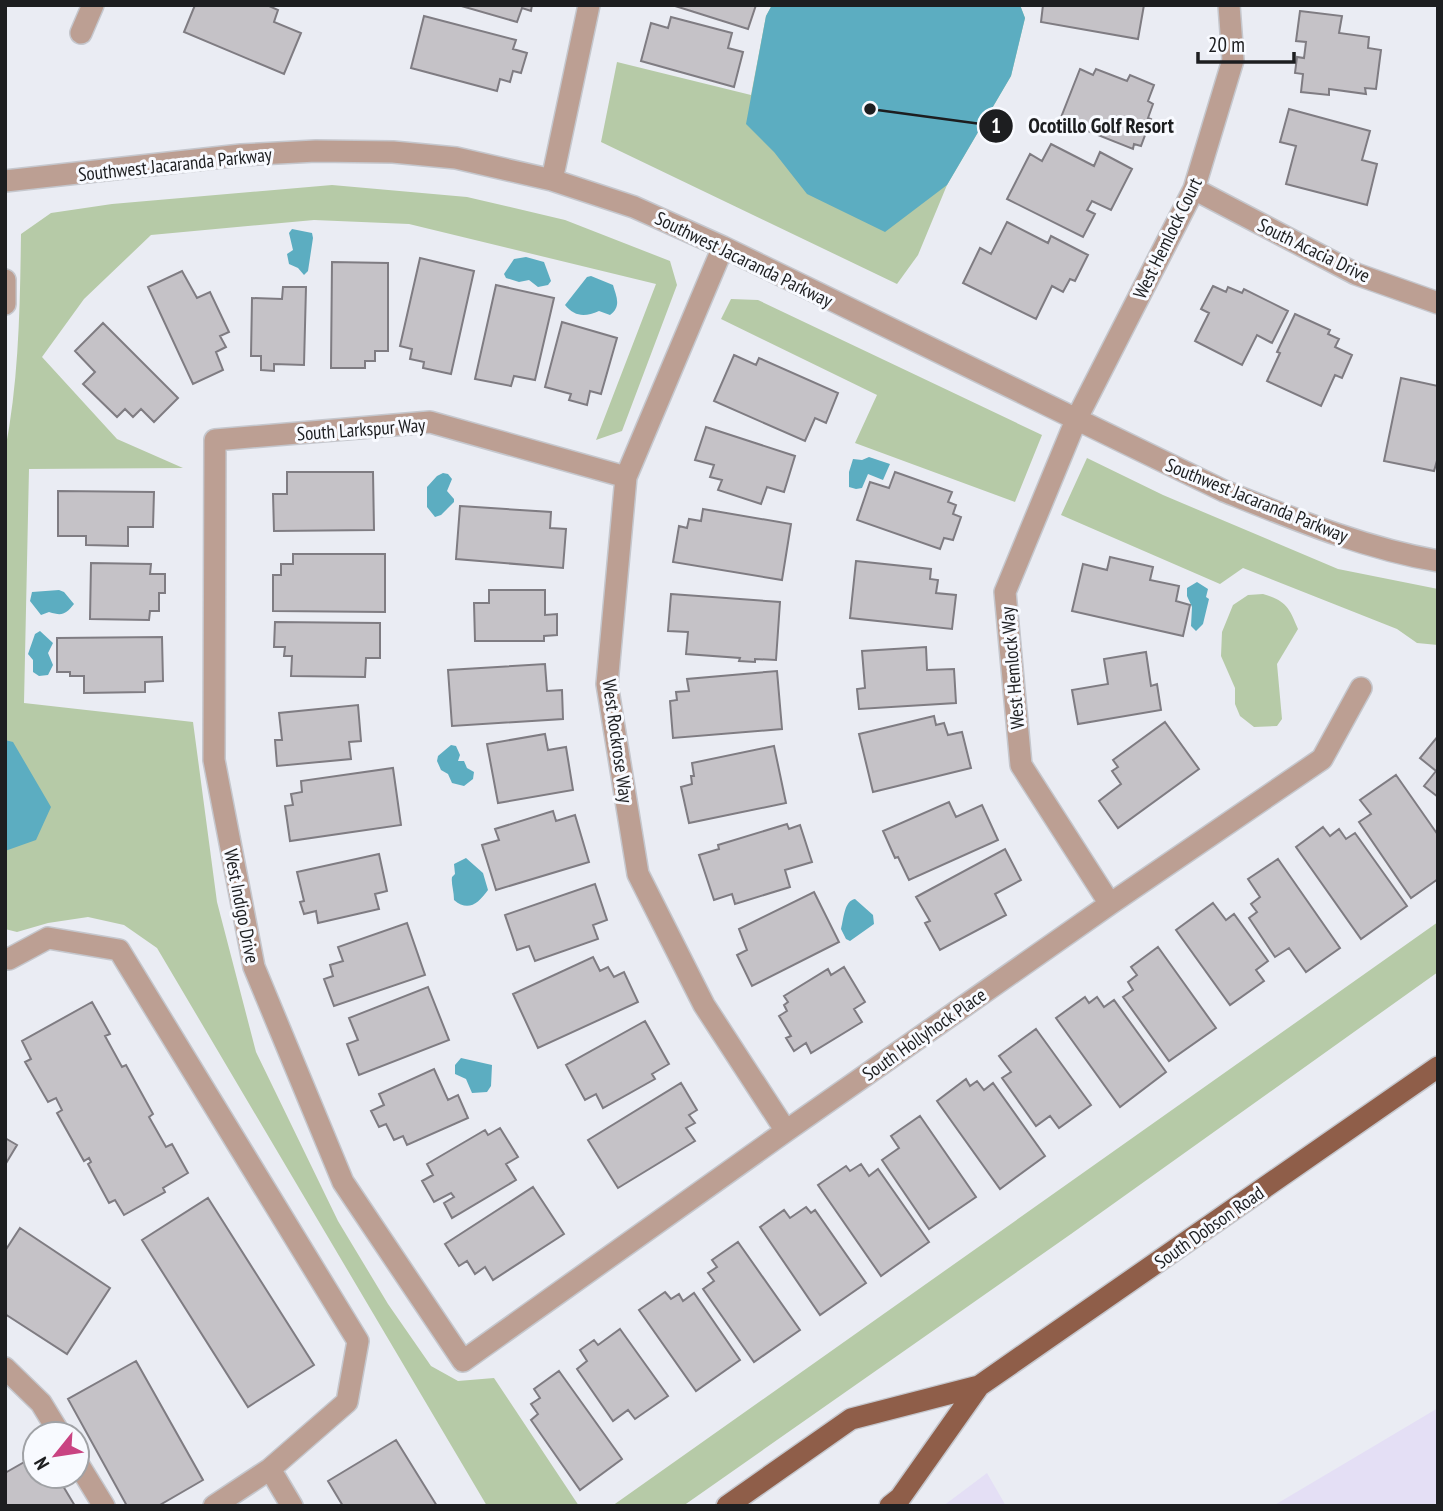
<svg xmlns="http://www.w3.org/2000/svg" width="1443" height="1511" viewBox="0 0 1443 1511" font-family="'PT Sans Narrow',sans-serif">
<rect width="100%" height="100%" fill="#eaecf3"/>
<!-- industrial -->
<path fill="#e4dff5" d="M1438 1408V1506H1273Z
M987 1473 1006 1506H943Z"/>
<!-- green -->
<path fill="#b6caa7" d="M772 5H1020L1025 18 1011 76 947 185 918 255 897 284 601 142 617 62 751 95 766 16Z
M332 185 467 197 565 220 670 261 677 285 622 431 596 440 656 284 409 224 314 220 151 235 84 299 42 357 117 439 183 468 29 469 24 703 193 722 217 902 256 1052 338 1221 388 1304 431 1366 458 1381 494 1378 579 1506H487L157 948 124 925 88 917 48 923 17 932 5 929V451C19 380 20 306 21 234L51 213 112 204Z
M731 299 758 300 1042 435 1015 502 855 443 877 395 721 319Z
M1087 458 1163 495 1338 569 1438 589V645L1417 643 1397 629 1243 568 1220 584 1061 515Z
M1263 594C1287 601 1289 608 1298 629L1277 664 1282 719 1277 726 1254 727 1240 716 1235 704V688L1221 656 1222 632 1233 605 1248 595Z
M1438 922V972L1071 1234 683 1506H612Z"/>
<!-- water -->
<path fill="#5cadc1" d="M772 5H1020L1025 18 1011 76 947 185 885 232 807 194 774 152 746 124 766 16Z
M292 229 312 233 313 238 308 271 304 275 298 268 289 264 287 254 293 250 289 233Z
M526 257 544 262 551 281 548 285 538 287 529 280 519 282 506 278 504 274 514 259Z
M591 276 613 285C616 296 622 306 610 315L599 311C585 317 575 317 565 305L587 277Z
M869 457 890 464 883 480 868 474 862 488 856 489 849 487V472L853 459 862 460Z
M443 473 448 474 452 479 447 491 454 499V502L441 515 435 517 427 507V487L437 476Z
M1197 582 1208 589 1206 597 1209 599 1203 624 1196 631 1191 626 1192 607 1187 596V588Z
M59 590 64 592 74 604C65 615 62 616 49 612L41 615 30 601 32 592Z
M40 631 53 643 48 653 53 665 48 675 39 676 33 672V660L28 654 35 634Z
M5 740 13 742 51 807 36 840 5 851Z
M451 745 456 746 460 755 458 761H464L467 768 474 772 473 779 464 786 452 783 448 774 441 770 437 761 438 756Z
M466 858 483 873 488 890C478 904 468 912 454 900 454 891 451 884 452 877L455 874 454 864Z
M855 899 873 915 874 924 850 941 846 939 841 929C844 918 844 901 855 899Z
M461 1058 492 1065 491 1086 487 1092 472 1093 466 1079 455 1074V1065Z"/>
<!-- building -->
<path fill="#c5c2c7" stroke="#7f7c82" stroke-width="2" d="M195 5H267L278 10 274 22 301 33 284 74 184 32Z
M458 5H532L531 11 522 8 517 22Z
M672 5H756L748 29Z
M1043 5H1144L1138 39 1041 22Z
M1300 11 1342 16 1339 33 1369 37 1368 48 1381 50 1376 89 1365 88 1366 94 1329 89V95L1301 92 1303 74 1295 73 1297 57 1304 58 1306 42 1296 41Z
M424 16 516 40 513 49 527 53 521 73 513 71 510 82 500 79 497 91 411 68Z
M671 17 732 33 728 48 743 52 734 87 641 61 651 23 668 28Z
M1080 69 1093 75 1096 69 1127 81 1130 75 1154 85 1148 101 1153 104 1148 118 1151 119 1141 146 1134 144 1133 149 1060 120Z
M1289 109 1370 131 1362 160 1377 164 1367 205 1286 184 1296 146 1280 142Z
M1051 144 1094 166 1100 152 1132 169 1111 210 1092 201 1087 210 1095 214 1083 237 1007 199 1030 154 1042 161Z
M1007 222 1048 243 1051 236 1088 255 1075 281 1070 279 1063 292 1052 286 1036 319 963 283 980 248 991 254Z
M420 258 474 271 451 374 423 368 424 362 410 359 412 349 400 346Z
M332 262 388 263V351H375V361H365V368H331Z
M182 271 197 298 210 292 229 332 220 336 226 347 216 352 223 370 193 384 148 287Z
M496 285 554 298 535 380 514 376 511 386 475 379Z
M1213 286 1226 292 1228 287 1242 293 1244 289 1288 311 1272 343 1257 335 1242 365 1195 341 1209 313 1201 309Z
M283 287H306L304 365 274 364V371L261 370V356H251L252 298 282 299Z
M1295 314 1330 330 1328 334 1339 339 1335 347 1352 355 1342 378 1335 375 1321 406 1267 381 1280 353 1277 352Z
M562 322 617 338 601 394 590 391 587 405 569 400 571 394 545 387Z
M103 323 178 398 154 422 141 409 133 417 125 409 117 417 83 384 95 372 75 351Z
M734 355 756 365 759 358 838 393 826 423 815 418 805 441 714 401Z
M1401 378 1438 386V457L1434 471 1384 461Z
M706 427 795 456 784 492 767 487 761 504 718 490 722 480 710 477 714 465 695 460Z
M287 472H373L374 530 274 531 273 494H287Z
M895 472 952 492 948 502 956 505 953 514 961 517 953 540 944 538 940 549 857 520 870 482 889 488Z
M58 491 154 492 153 527H128V546L86 545V536H58Z
M460 506 551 512 550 528 566 529 563 568 456 559Z
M703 509 791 524 782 580 673 562 679 526 687 528 689 519 701 521Z
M293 554H385V612L273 611V575H281V564H293Z
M1110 557 1153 567 1150 580 1179 586 1176 601 1190 605 1183 636 1072 611 1083 564 1107 570Z
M856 561 931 569 930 579 938 580 936 593 956 595 952 629 850 618Z
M91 563 151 564 150 574H165V593H159V611H150L149 620 90 619Z
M489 590H545V615L557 614V635L544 636V641H475L474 603H489Z
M671 594 780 602 776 660 755 659V662L739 661 740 658 686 654 688 632 668 631Z
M275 622 380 623V658H366L365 677 291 676 292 656H284L285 647H274Z
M162 637 163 681 145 682V692L84 693V676H70V672H57V638Z
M926 647 927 670 954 669 956 703 859 709 857 689 865 688 862 651Z
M1146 652 1151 686 1157 684 1161 710 1078 724 1072 690 1108 684 1104 659Z
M545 664 547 691 562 690 563 719 452 726 448 670Z
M777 671 782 729 673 738 670 701 677 700 676 692 689 691 687 679Z
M358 705 361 741 349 742 351 759 277 766 275 740H282L279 713Z
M934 716 936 725 944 723 948 735 962 732 971 768 873 792 859 734Z
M1165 722 1199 769 1118 828 1099 801 1121 784 1112 771 1118 767 1113 760Z
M545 734 548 750 566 747 573 790 498 803 487 744Z
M1438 736V797L1424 786 1436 771 1420 758Z
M774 746 786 803 689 823 681 787 692 784 691 776H694L692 763Z
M393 768 401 825 290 841 285 806 293 805 291 794 302 792 301 781Z
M1396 775 1438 835V879L1411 898 1359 822 1371 814 1360 800Z
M949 802 956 817 982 805 998 840 909 880 898 857 895 858 883 831Z
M553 811 556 821 575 815 589 862 496 890 482 845 499 840 495 829Z
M787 824 789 829 800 825 812 862 785 870 790 887 735 904 732 894 714 900 699 855 719 849 718 845Z
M1323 827 1330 836 1339 829 1346 839 1355 833 1407 906 1361 939 1296 847Z
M1005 849 1021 880 995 894 1006 915 940 950 925 923 930 921 916 897Z
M379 854 387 891 375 894 379 909 318 923 316 911 304 914 300 902 304 901 297 872Z
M1278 859 1340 948 1306 972 1289 948 1275 957 1249 918 1257 912 1251 904 1260 897 1248 879Z
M595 884 607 920 593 925 598 939 535 961 529 946 517 950 505 915Z
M814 892 839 942 752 986 737 955 747 950 739 929Z
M1213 903 1226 920 1234 914 1268 961 1256 970 1264 981 1230 1005 1176 930Z
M407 923 425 975 334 1006 324 979 333 976 330 965 343 961 338 947Z
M1158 947 1216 1028 1169 1061 1123 997 1133 990 1128 982 1137 975 1131 967Z
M593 957 600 971 608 967 614 977 624 972 638 1002 538 1048 513 994Z
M844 967 865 1002 854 1009 862 1022 811 1053 806 1043 794 1051 786 1038 791 1036 779 1016 787 1011 784 1005 788 1002 784 996 828 969 831 975Z
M428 987 449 1040 359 1075 347 1044 358 1040 349 1018Z
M1085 997 1089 1003 1097 997 1104 1007 1114 1000 1166 1072 1120 1107 1056 1018Z
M92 1002 110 1034 105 1036 122 1067 126 1065 153 1114 149 1117 166 1147 172 1144 188 1173 163 1188 165 1192 124 1215 115 1200 109 1203 88 1164 91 1162 89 1158 84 1161 57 1113 62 1110 56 1098 48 1102 25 1062 31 1059 22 1041Z
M645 1021 669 1064 652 1074 655 1079 603 1108 596 1094 585 1100 566 1065Z
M1036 1029 1091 1105 1059 1128 1050 1116 1036 1126 1002 1078 1011 1072 999 1056Z
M434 1069 448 1100 458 1095 468 1118 407 1145 403 1136 394 1140 386 1124 379 1127 371 1111 384 1105 379 1094Z
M966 1079 970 1086 977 1081 984 1090 993 1083 1045 1156 1000 1189 937 1101Z
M681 1083 697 1110 689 1115 695 1123 686 1128 695 1141 618 1188 588 1140Z
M920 1116 976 1197 929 1229 882 1160 899 1148 891 1136Z
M500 1128 518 1157 506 1164 516 1180 452 1218 444 1203 454 1197 451 1193 434 1202 422 1181 433 1175 427 1164 485 1130 488 1135Z
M5 1138 17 1145 5 1165Z
M861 1164 869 1176 878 1169 929 1242 881 1276 818 1185 846 1166 850 1171Z
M533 1187 564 1234 493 1280 485 1267 475 1274 467 1261 459 1266 445 1244Z
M208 1198 314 1365 248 1407 142 1240Z
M806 1207 811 1213 815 1210 866 1283 820 1315 760 1227 784 1210 790 1218Z
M20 1228 110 1288 67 1354 5 1314V1251Z
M738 1242 800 1330 754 1362 703 1289 714 1281 708 1273 717 1267 712 1260Z
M665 1292 671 1299 679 1294 683 1301 694 1293 740 1360 696 1391 639 1310Z
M620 1329 668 1396 635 1419 628 1410 613 1421 577 1369 587 1361 580 1350 594 1340 598 1345Z
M136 1361 203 1480 158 1506H127L68 1399Z
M559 1371 622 1459 580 1490 531 1420 538 1414 531 1404 540 1398 534 1389Z
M396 1440 437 1506H343L328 1481Z
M35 1456V1476H57L75 1506H5V1473Z"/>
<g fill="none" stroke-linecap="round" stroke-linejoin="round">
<defs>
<path id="minor" d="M81 33 93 5
M552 180 589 5
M5 181 241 155 316 151 393 152 456 158 552 180 634 207 723 247 1224 491C1294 519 1363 548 1438 561
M1194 189 1356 274 1438 303
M723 247 626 477 607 684 638 874 704 1005 786 1131
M5 280V304
M626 477 430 422 215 440 214 760 254 967 343 1182 463 1361 786 1131 1110 904 1322 759 1361 688
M1110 904 1021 765 1005 592 1076 420 1194 189 1233 60 1229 5
M9 959 48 938 119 950 358 1341 347 1402 270 1469 214 1506
M5 1368 41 1403 60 1434
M77 1462 104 1506
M270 1469 292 1506"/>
<path id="major" d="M727 1506 851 1419 979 1386 1438 1067
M890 1506 900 1498 979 1386"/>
</defs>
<!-- minor casing -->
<use href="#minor" stroke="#c5c7cd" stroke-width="24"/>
<!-- major casing -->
<use href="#major" stroke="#c5c7cd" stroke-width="24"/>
<!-- minor -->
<use href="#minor" stroke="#bc9f93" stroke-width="21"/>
<!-- major -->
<use href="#major" stroke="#8f5e49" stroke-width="21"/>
</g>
<g text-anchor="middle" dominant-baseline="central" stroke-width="6" stroke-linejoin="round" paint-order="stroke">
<!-- street labels -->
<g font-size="19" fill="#1d1e20" stroke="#f8faff">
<text transform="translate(175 164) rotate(-6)">Southwest Jacaranda Parkway</text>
<text transform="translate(1167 238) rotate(-64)">West Hemlock Court</text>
<text transform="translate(1314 250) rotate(26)">South Acacia Drive</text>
<text transform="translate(744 259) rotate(26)">Southwest Jacaranda Parkway</text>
<text transform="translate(361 429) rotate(-4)">South Larkspur Way</text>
<text transform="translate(1257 500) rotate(22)">Southwest Jacaranda Parkway</text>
<text transform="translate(1012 668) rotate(-95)">West Hemlock Way</text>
<text transform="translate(618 741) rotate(82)">West Rockrose Way</text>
<text transform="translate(242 906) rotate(79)">West Indigo Drive</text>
<text transform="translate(924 1034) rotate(-35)">South Hollyhock Place</text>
<text transform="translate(1209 1227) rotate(-35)">South Dobson Road</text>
</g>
</g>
<!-- callouts -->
<path fill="none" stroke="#1d1e20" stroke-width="2.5" d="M870 109L996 126"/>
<g fill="#1d1e20" stroke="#f8faff" stroke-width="2.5">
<circle cx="870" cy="109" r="7"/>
<circle cx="996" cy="126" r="18"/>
</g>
<g font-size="21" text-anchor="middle" font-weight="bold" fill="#fff">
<text x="996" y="133">1</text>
</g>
<g font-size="21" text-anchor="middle" font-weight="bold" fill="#1d1e20" stroke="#f8faff" stroke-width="6" stroke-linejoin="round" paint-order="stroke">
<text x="1101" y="133">Ocotillo Golf Resort</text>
</g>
<!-- border -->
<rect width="1443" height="1511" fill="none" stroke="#1d1e20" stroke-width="14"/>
<!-- north arrow -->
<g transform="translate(56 1455) rotate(240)"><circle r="33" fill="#f8faff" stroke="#a0a2a6" stroke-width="2"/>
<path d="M0-5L12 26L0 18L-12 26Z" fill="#c94382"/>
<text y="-10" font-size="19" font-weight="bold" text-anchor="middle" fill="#1d1e20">N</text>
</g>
<!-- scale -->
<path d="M1198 52v10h96v-10" fill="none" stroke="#1d1e20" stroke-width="3.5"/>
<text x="1208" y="52" font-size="21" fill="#1d1e20" stroke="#f8faff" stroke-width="5" paint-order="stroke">20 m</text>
</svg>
